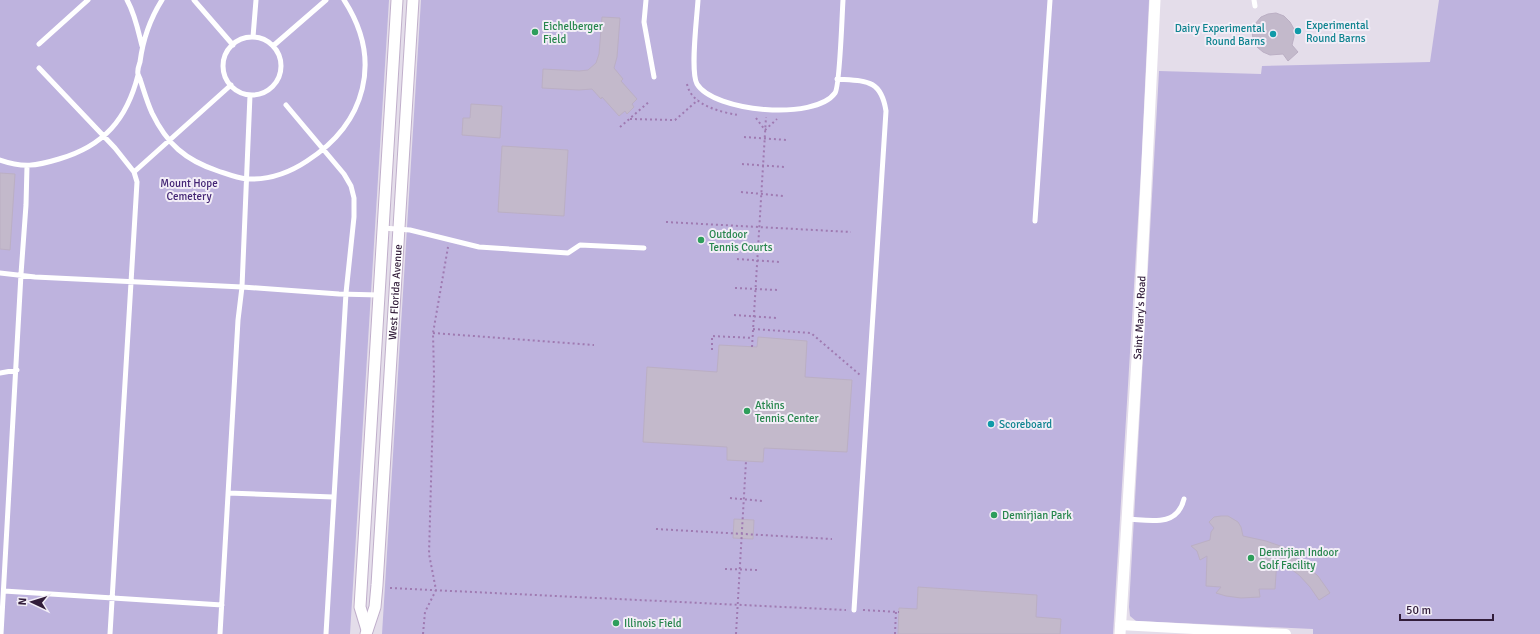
<svg xmlns="http://www.w3.org/2000/svg" width="1540" height="634" viewBox="0 0 1540 634" font-family="Signika,sans-serif">
<rect width="100%" height="100%" fill="#e4ddea"/>
<!-- green -->
<path fill="#beb3de" d="M0 0H389L350 634H0Z
M421 0H1149L1141 170 1113 634H382Z
M1439 0H1540V634H1313V629L1136 621 1130 616 1129 607 1159 71 1261 74 1262 66 1430 62Z"/>
<!-- building -->
<path fill="#c3b9cb" stroke="#bbafc4" d="M1276 13 1284 16 1290 22 1294 29V37L1292 45 1298 52 1288 61 1283 54 1270 55 1263 52 1257 47 1253 39 1252 31 1255 24 1261 17 1268 14Z
M602 17 620 18 617 57 614 68 623 79 621 81 637 99 632 104 634 107 627 114 625 111 619 116 602 97 601 99 592 89 579 90 542 88 543 69 579 71 588 70 596 63 599 54Z
M471 104 502 106 500 138 462 135 463 118H470Z
M502 146 568 150 564 216 498 212Z
M0 173 15 174 10 250 0 249Z
M758 337 807 341 805 377 852 380 847 452 764 448 763 462 727 460V447L643 442 647 367 717 372 719 345 757 347Z
M1221 516H1228L1238 522 1241 527 1243 536 1266 541 1289 549 1287 553 1307 566 1318 576 1330 593 1319 600 1310 587 1299 575 1277 559 1275 589H1259L1260 597 1241 598 1226 596 1216 593 1221 587 1206 586 1207 556 1200 560 1197 551 1191 546 1210 540 1211 532 1214 528 1209 522 1214 517Z
M734 519 754 520 753 539 733 538Z
M918 587 1037 595 1036 617 1061 619 1060 634H898L899 608 917 609Z"/>
<g fill="none" stroke-linecap="round" stroke-linejoin="round">
<defs>
<g id="secondary">
<path d="M367 630 360 607 397 0"/>
<path id="s2" d="M366 634 375 607 377 585 413 0"/>
</g>
</defs>
<!-- secondary casing -->
<use href="#secondary" stroke="#c0afcb" stroke-width="13"/>
<!-- path -->
<path stroke="#9f7ab1" stroke-width="2" stroke-dasharray="2 3" stroke-linecap="butt" d="M687 84C691 105 720 112 738 115
M756 118 765 130 777 119
M630 119 675 120 698 100
M620 127 650 101
M744 137 787 140
M742 164 785 167
M741 192 784 196
M666 222 851 232
M737 259 780 262
M735 288 778 290
M734 315 777 318
M753 329 811 333 860 375
M433 333 594 345
M752 347 766 117
M712 350V336L753 338
M730 498 762 501
M656 529 832 539
M725 569 758 570
M390 588 846 610
M863 610 899 612
M423 634 425 612 436 590 429 554 434 375 433 333 448 247
M736 634 746 461
M895 634 896 611"/>
<!-- service -->
<path stroke="#fff" stroke-width="5" d="M127 0C135 14 138 30 142 46
M162 0C150 19 143 39 140 62 139 65 137 70 138 74 138 75 140 78 140 79 144 91 147 102 152 113 167 144 185 160 218 171 227 174 237 178 247 179 268 180 289 173 307 161 366 123 383 60 344 0
M194 0 233 45
M646 0 644 22 654 77
M698 0C697 17 690 72 697 84 714 112 815 121 835 93 840 86 842 14 843 0
M1254 0 1255 6
M253 37 256 0
M223 66a29 29 0 1 1 58 0a29 29 0 1 1-58 0Z
M39 44 88 0
M273 46 326 0
M39 68 115 148 134 172 137 182 110 634
M837 79C866 81 881 79 886 111L854 610
M286 105 344 174 351 186 354 198V217L346 293 326 634
M0 160C23 168 36 166 59 159 104 146 127 119 138 75
M134 172 231 85
M1035 221 1050 0
M383 228 410 230 479 247 568 253 580 245 644 248
M0 273 35 277 242 287 339 294 379 295
M0 373 17 370
M228 493 333 497
M1127 519C1149 520 1177 528 1184 499
M4 591 222 605
M1 634 21 274 26 205 27 166
M220 634 238 320 242 287 250 95"/>
<!-- minor -->
<path stroke="#fff" stroke-width="10" d="M1120 625 1286 634"/>
<!-- tertiary -->
<path stroke="#fff" stroke-width="11" id="s1" d="M1120 634 1139 327 1155 0"/>
<!-- secondary -->
<use href="#secondary" stroke="#fff" stroke-width="11"/>
</g>
<!-- markers -->
<g fill="#0f9aa8" stroke="#f2edf7" stroke-width="1.5">
<circle cx="1298" cy="31" r="4"/>
<circle cx="1273" cy="34" r="4"/>
<circle cx="991" cy="424" r="4"/>
</g>
<g fill="#2e9e5b" stroke="#f2edf7" stroke-width="1.5">
<circle cx="535" cy="32" r="4"/>
<circle cx="701" cy="240" r="4"/>
<circle cx="747" cy="411" r="4"/>
<circle cx="994" cy="515" r="4"/>
<circle cx="1251" cy="558" r="4"/>
<circle cx="616" cy="623" r="4"/>
</g>
<g text-anchor="middle" dominant-baseline="central" stroke-width="4" stroke-linejoin="round" paint-order="stroke">
<!-- culture labels -->
<g font-size="11" fill="#0d838f" stroke="#f2edf7" text-anchor="start">
<text x="1306" y="25">Experimental<tspan x="1306" dy="13">Round Barns</tspan></text>
<text x="1265" y="28" text-anchor="end">Dairy Experimental<tspan x="1265" dy="13">Round Barns</tspan></text>
<text x="999" y="424">Scoreboard</text>
</g>
<!-- leisure labels -->
<g font-size="11" fill="#27864d" stroke="#f2edf7" text-anchor="start">
<text x="543" y="26">Eichelberger<tspan x="543" dy="13">Field</tspan></text>
<text x="709" y="234">Outdoor<tspan x="709" dy="13">Tennis Courts</tspan></text>
<text x="755" y="405">Atkins<tspan x="755" dy="13">Tennis Center</tspan></text>
<text x="1002" y="515">Demirjian Park</text>
<text x="1259" y="552">Demirjian Indoor<tspan x="1259" dy="13">Golf Facility</tspan></text>
<text x="624" y="623">Illinois Field</text>
</g>
<!-- park labels -->
<g font-size="11" fill="#432574" stroke="#f2edf7">
<text x="189" y="183">Mount Hope<tspan x="189" dy="13">Cemetery</tspan></text>
</g>
<!-- street labels -->
<g font-size="11" fill="#321d3a" stroke="#f2edf7">
<text stroke="none"><textPath href="#s2" startOffset="344">West Florida Avenue</textPath></text>
<text stroke="none"><textPath href="#s1" startOffset="317">Saint Mary's Road</textPath></text>
</g>
</g>
<!-- north arrow -->
<g transform="translate(32 602) rotate(274)" stroke="#f2edf7" stroke-width="3" paint-order="stroke">
<path d="M0-3L7 15L0 10L-7 15Z" fill="#321d3a"/>
<text y="-6" font-size="11" font-weight="bold" text-anchor="middle" fill="#321d3a">N</text>
</g>
<!-- scale -->
<path d="M1400 614v6h93v-6" fill="none" stroke="#321d3a" stroke-width="2"/>
<text x="1406" y="614" font-size="12" fill="#321d3a" stroke="#f2edf7" stroke-width="3" paint-order="stroke">50 m</text>
</svg>
